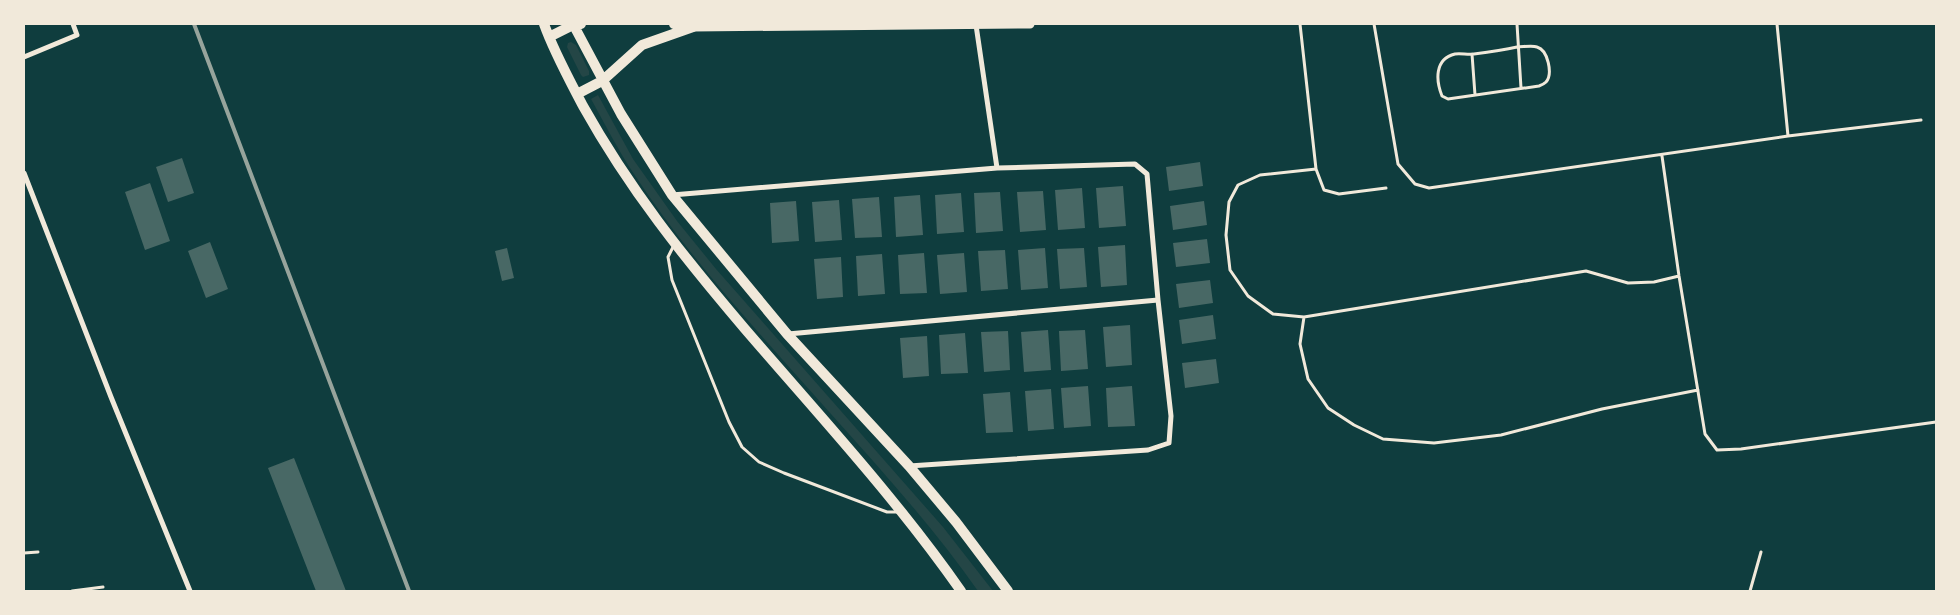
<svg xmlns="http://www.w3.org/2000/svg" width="1960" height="615" viewBox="0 0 1960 615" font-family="Cabin,sans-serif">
<rect width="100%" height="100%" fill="#0f3d3e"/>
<!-- green -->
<path fill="#244646" d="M571 42 576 45 589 71V75L583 77 581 75 567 47 568 43Z
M598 95 633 159 677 221 716 269 943 527 993 591H978C934 528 882 471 831 414 763 337 690 260 634 174 618 150 605 124 591 99Z"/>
<!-- building -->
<path fill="#486865" d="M182 158 194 193 168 202 156 167Z
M1200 162 1203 186 1169 191 1166 167Z
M150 183 170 241 145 250 125 192Z
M1123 186 1126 226 1099 228 1096 188Z
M1082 188 1085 228 1058 230 1055 190Z
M1043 191 1046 230 1020 232 1017 192Z
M1000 192 1003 231 976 233 974 193Z
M961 193 964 232 937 234 935 195Z
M920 195 923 235 896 237 894 197Z
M879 197 882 237 855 238 852 199Z
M839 200 842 240 815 242 812 202Z
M796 201 799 241 772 243 770 203Z
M1204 201 1207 225 1173 230 1170 206Z
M1207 239 1210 263 1176 267 1173 243Z
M210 242 228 289 206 298 188 251Z
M1125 245 1127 285 1101 287 1098 247Z
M507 248 514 278 502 281 495 251Z
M1045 248 1048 288 1021 290 1018 250Z
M1084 248 1087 287 1060 289 1057 249Z
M1005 250 1008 289 981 291 978 251Z
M924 253 927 293 900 294 898 255Z
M964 253 967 292 940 294 937 255Z
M882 254 885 294 858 296 856 256Z
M841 257 843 297 817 299 814 259Z
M1210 280 1213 303 1179 308 1176 284Z
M1213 315 1216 339 1182 344 1179 320Z
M1130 325 1132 365 1106 367 1103 327Z
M1048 330 1051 370 1024 372 1021 332Z
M1085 330 1088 369 1061 371 1059 331Z
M1008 331 1010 370 984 372 981 332Z
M965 333 968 373 941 374 939 335Z
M927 336 929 376 903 378 900 338Z
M1216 359 1219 383 1185 388 1182 363Z
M1088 386 1091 426 1064 428 1061 388Z
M1132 386 1135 426 1108 427 1106 388Z
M1051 389 1054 429 1028 431 1025 391Z
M1010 392 1013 432 986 433 983 394Z
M294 458 346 591H316L268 468Z"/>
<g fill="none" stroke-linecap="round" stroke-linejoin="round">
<!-- service -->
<path stroke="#f1e9da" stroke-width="3" d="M1300 24 1316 169 1324 190 1339 194 1386 188
M1374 24 1398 164 1415 184 1429 188 1788 136 1921 120
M1517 24 1521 88
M1777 24 1788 136
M1517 47C1523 47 1532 45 1537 47 1548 50 1553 74 1546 82 1544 84 1542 85 1539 86L1448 99 1442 96C1436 81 1434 59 1455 54 1461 53 1468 55 1474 54 1489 52 1503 50 1517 47Z
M1472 54 1475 95
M1662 156 1679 276 1705 434 1717 450 1741 449 1936 422
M1316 169 1260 175 1238 185 1229 202 1226 235 1230 270 1248 296 1273 314 1304 317 1586 271 1628 283 1654 282 1679 276
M674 245 668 257 672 280 729 422 742 447 759 462 784 473 887 512H898
M1304 317 1300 344 1308 379 1328 408 1354 425 1383 439 1434 443 1501 435 1602 409 1698 390
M24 553 38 552
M72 591 103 587
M1750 591 1761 552"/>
<!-- minor -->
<path stroke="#f1e9da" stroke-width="5" d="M976 25 997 168
M24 57 77 35 73 24
M24 173 111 397 190 591
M672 195 997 168 1135 164 1147 174 1158 300 1171 416 1169 443 1148 450 909 466
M788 334 1158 300"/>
<!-- tertiary -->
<path stroke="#f1e9da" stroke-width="9" d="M693 27 1030 24"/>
<!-- secondary -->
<path stroke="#f1e9da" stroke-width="10" d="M544 24C554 52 569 79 583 106 630 190 683 256 745 329 819 415 896 498 961 591
M573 24 621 114 672 195 787 334 909 466 956 522 1008 591
M674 24 692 27
M549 37 573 25 581 24
M577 94 602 81 642 45 693 27"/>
<!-- rail -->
<path stroke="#97a49c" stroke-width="4" d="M194 24 409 591"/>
</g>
<!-- border -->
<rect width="1960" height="615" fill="none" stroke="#f1e9da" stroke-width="50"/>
</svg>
